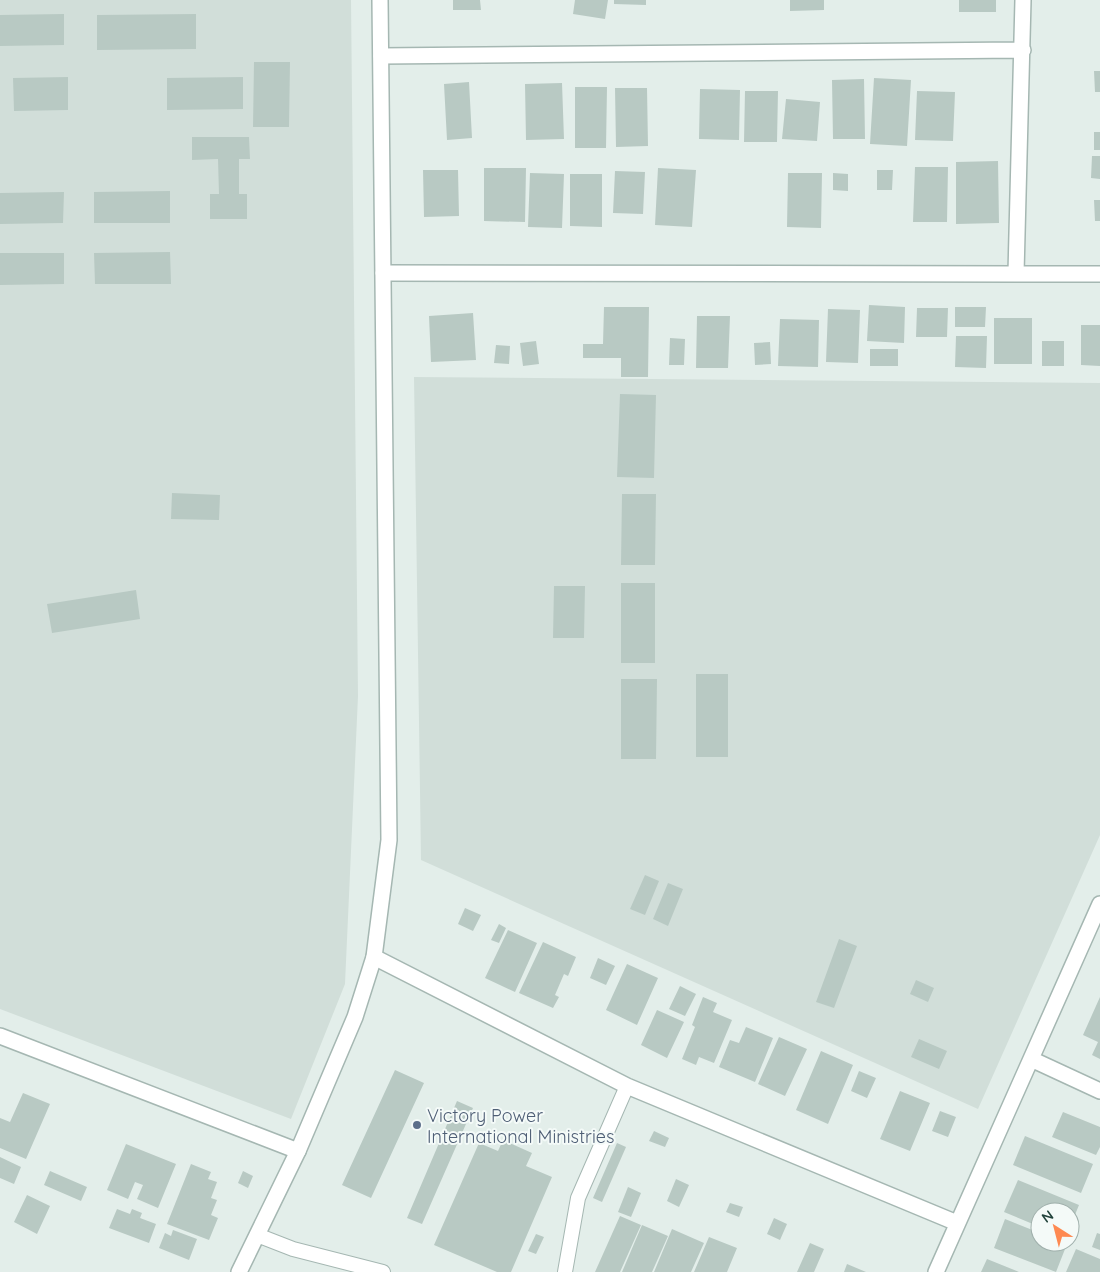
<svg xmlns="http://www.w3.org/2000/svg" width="1100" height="1272" viewBox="0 0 1100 1272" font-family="Quicksand,sans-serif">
<rect width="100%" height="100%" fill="#e3eeea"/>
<!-- built -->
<path fill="#d1ded9" d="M0 0H351L358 696 345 984 291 1119 0 1009Z
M414 377 1100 383V835L978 1109 421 860Z"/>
<!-- building -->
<path fill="#b8c9c3" d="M453 0H480L481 10H453Z
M575 0H608L605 19 573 14Z
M614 0H646V5L614 4Z
M790 0H824V10L790 11Z
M959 0H996V12H959Z
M64 14V45L0 46V15Z
M196 14V49L97 50V15Z
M254 62H290L289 127H253Z
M1094 71H1100V92H1095Z
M68 77V110L14 111 13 78Z
M243 77V109L167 110V78Z
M874 78 911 80 907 146 870 144Z
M864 79 865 139H833L832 80Z
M469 82 472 138 447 140 444 84Z
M562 83 564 139 526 140 525 84Z
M575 87H607L606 148H575Z
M615 88H647L648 146 616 147Z
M700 89 740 90 739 140 699 139Z
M745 91H778L777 142H744Z
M917 91 955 92 953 141 915 140Z
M786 99 820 102 817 141 782 139Z
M1094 132H1100V150H1094Z
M192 137H249L250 159H239V194H247V219H210V194H219L218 159 192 160Z
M1092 156H1100V179L1091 178Z
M998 161 999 223 956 224V162Z
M915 167H948L947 222H913Z
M484 168H526L525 222 484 221Z
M658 168 696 170 692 227 655 225Z
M423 170H458L459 216 424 217Z
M877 170H893L892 190H877Z
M615 171 645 172 643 214 613 213Z
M530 173 564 174 562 228 528 227Z
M788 173H822L821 228 787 227Z
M833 173 848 174V191L833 190Z
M570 174H602V227L570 226Z
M170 191V223H94V192Z
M64 192 63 223 0 224V193Z
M1094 200H1100V221H1095Z
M170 252 171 284H95L94 253Z
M0 253H64V284L0 285Z
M869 305 905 307 904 343 867 341Z
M604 307H649L648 377H621V358H583V344H603Z
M955 307H986L985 327H955Z
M917 308H948L947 337H916Z
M828 309 860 310 858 363 826 362Z
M473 313 476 360 431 362 429 316Z
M697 316H730L728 368H696Z
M994 318H1032V364H994Z
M780 319 819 320 818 367 778 366Z
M1081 325H1100V366L1081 365Z
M956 336H987L986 368 955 367Z
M670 338 685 339 684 365H669Z
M536 341 539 364 523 366 520 343Z
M1042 341H1064V366H1042Z
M770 342 771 364 755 365 754 343Z
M496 345 510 346 509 364 494 363Z
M870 349H898V366H870Z
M620 394 656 395 654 478 617 477Z
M172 493 220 495 219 520 171 519Z
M622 494H656L655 565H621Z
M621 583H655V663H621Z
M554 586H585L584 638H553Z
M136 590 140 619 52 633 47 604Z
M696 674H728V757H696Z
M621 679H657L656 759H621Z
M645 875 659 881 645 915 630 909Z
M668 883 683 889 668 926 653 919Z
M465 908 481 915 473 931 458 924Z
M499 924 506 928 499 943 491 940Z
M508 930 537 943 515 992 485 978Z
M839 939 857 946 834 1008 816 1002Z
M543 942 576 957 568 976 564 974 555 995 559 997 553 1008 519 993Z
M598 958 615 966 606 985 590 978Z
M627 964 658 978 637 1025 606 1010Z
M916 980 934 988 928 1002 910 994Z
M680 986 696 994 685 1016 669 1009Z
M703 997 717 1003 713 1012 732 1020 714 1063 699 1057 696 1065 682 1059 695 1027 692 1025Z
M1100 997V1059L1092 1055 1098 1042 1083 1035Z
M657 1010 684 1022 667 1058 641 1045Z
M746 1027 773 1038 755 1082 719 1067 730 1040 739 1043Z
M779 1037 807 1049 785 1096 758 1084Z
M919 1039 947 1051 939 1069 911 1057Z
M821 1051 853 1065 828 1124 796 1110Z
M395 1070 424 1083 371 1198 342 1185Z
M859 1071 876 1078 867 1098 851 1091Z
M900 1091 930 1103 910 1151 880 1139Z
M23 1093 50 1104 26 1159 0 1148V1118L10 1122Z
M457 1101 473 1108 422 1224 407 1218Z
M940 1111 956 1117 948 1137 932 1131Z
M1063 1112 1100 1127V1147L1096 1155 1052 1137Z
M654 1131 669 1138 665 1147 649 1141Z
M1025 1136 1093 1164 1081 1193 1013 1165Z
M503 1140 532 1153 526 1166 552 1177 511 1272H497L434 1245 479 1143 498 1151Z
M617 1143 626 1147 602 1202 593 1198Z
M126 1144 176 1164 158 1208 137 1199 143 1185 135 1182 128 1199 107 1190Z
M0 1157 21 1167 14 1184 0 1178Z
M191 1164 211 1172 208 1179 217 1182 211 1198 217 1200 211 1215 218 1218 209 1240 167 1224Z
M50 1171 87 1187 81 1201 44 1185Z
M243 1171 253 1176 248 1188 238 1183Z
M676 1179 689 1185 679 1207 667 1201Z
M1018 1180 1079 1205 1070 1227V1212H1040V1227L1004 1212Z
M628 1187 641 1193 631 1217 618 1212Z
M27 1195 50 1206 37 1234 14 1222Z
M730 1203 743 1207 739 1217 726 1212Z
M117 1209 130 1214 132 1209 142 1213 140 1218 156 1224 149 1243 109 1228Z
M620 1216 641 1225 620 1272H595Z
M774 1218 787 1224 780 1240 767 1234Z
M1005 1219 1040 1233V1242H1061L1067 1244 1056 1272 994 1248Z
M642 1225 668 1236 652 1272H622Z
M672 1229 704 1243 691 1272H654Z
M173 1230 197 1239 189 1260 159 1248 165 1233 171 1236Z
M1097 1233 1100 1234V1250L1092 1247Z
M536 1234 544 1237 536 1254 528 1251Z
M709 1237 737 1248 727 1272H694Z
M810 1243 824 1249 814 1272H797Z
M1076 1249 1100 1259V1272H1066Z
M987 1259 1019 1272H981Z
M847 1264 866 1272H844Z"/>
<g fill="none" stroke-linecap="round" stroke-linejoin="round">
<defs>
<path id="service" d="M257 1235 293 1249 383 1272
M565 1272 578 1198 627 1086"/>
<path id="minor" d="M381 56 1023 50
M383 273 1100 274
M1016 273 1023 0
M374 957 627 1086 957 1223
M0 1036 298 1151
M1031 1059 1100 1091
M936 1272 1100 904"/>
<path id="tertiary" d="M239 1272 298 1151 355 1017 374 957 389 840 380 0"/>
</defs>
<!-- service casing -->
<use href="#service" stroke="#a5b7b2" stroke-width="16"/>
<!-- minor casing -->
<use href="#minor" stroke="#a5b7b2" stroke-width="18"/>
<!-- tertiary casing -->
<use href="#tertiary" stroke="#a5b7b2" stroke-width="18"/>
<!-- service -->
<use href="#service" stroke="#fff" stroke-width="14"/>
<!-- minor -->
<use href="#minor" stroke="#fff" stroke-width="15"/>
<!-- tertiary -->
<use href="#tertiary" stroke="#fff" stroke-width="15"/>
</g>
<!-- markers -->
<circle fill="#5c6f8a" stroke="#f4faf8" stroke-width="2" cx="417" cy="1125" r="5"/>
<g text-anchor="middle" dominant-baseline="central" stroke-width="4" stroke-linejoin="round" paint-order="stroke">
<!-- service labels -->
<g font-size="18" fill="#4e5e75" stroke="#f4faf8" text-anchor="start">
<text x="427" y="1115">Victory Power<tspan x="427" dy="21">International Ministries</tspan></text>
</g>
</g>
<!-- north arrow -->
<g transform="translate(1055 1227) rotate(324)"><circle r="24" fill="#f4faf8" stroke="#a0b0ac"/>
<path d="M0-4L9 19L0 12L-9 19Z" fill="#fe8951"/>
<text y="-8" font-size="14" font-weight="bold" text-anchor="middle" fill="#21423b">N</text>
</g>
</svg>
